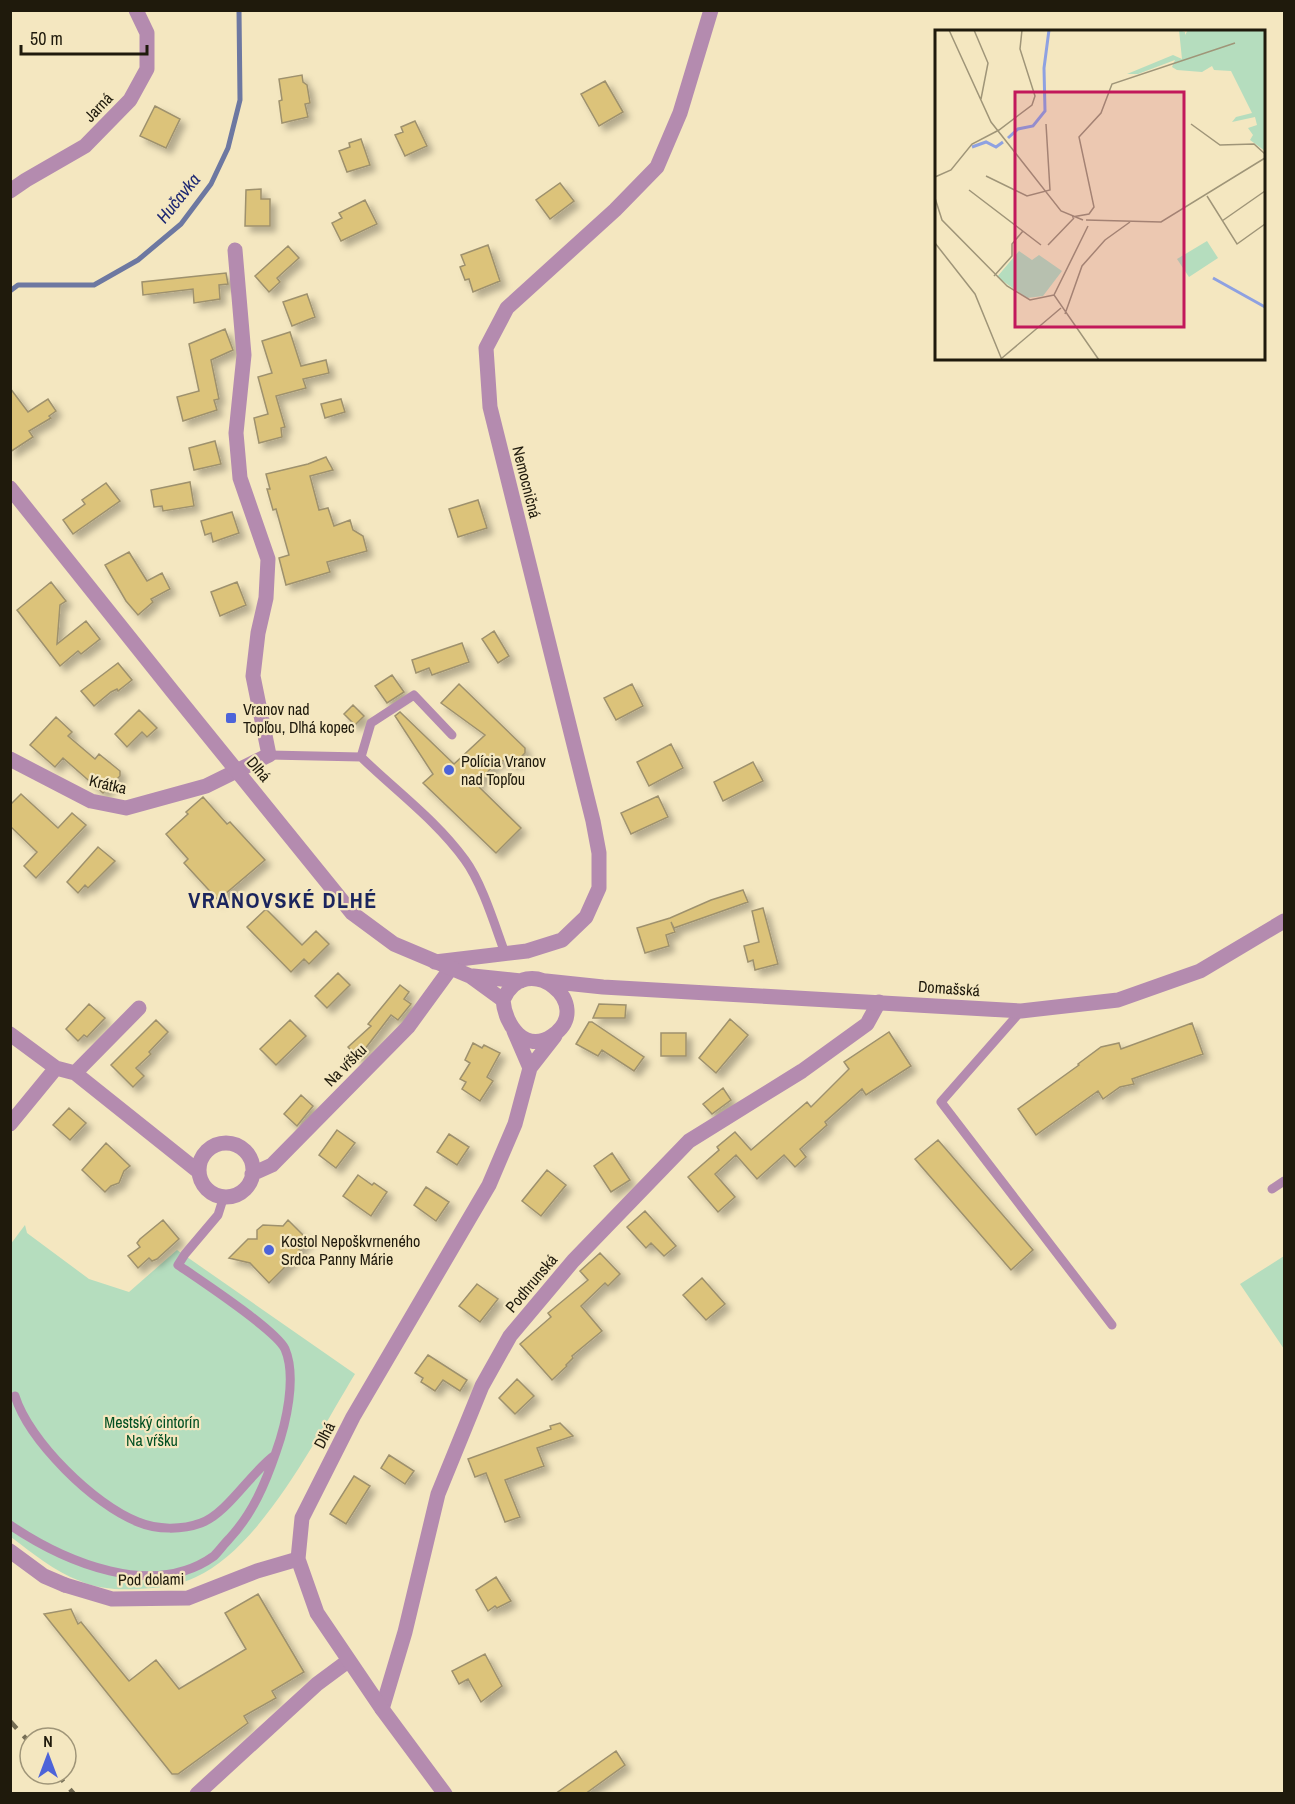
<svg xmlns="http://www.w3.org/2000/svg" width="1295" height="1804" viewBox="0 0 1295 1804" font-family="'Archivo Narrow',sans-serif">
<defs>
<filter id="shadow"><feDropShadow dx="5.5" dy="5.5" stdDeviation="3" flood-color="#0004"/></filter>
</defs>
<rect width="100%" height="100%" fill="#f4e7c0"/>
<!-- green -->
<path fill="#b5ddbe" d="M25 1225 27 1233 89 1279 129 1292 177 1250 355 1374C317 1436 263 1546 196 1577 178 1586 158 1588 138 1589 119 1590 98 1589 80 1581 54 1571 32 1553 11 1537L10 1245Z
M1284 1256V1349L1240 1284Z"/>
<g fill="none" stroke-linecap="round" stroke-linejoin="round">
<!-- stream -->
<path stroke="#6d78a1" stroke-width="5" d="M10 291 18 285H94L138 260 181 224 211 184 228 148 240 100 239 10"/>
</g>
<!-- building -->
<path fill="#dcc37a" stroke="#9e916d" stroke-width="1.5" filter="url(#shadow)" d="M302 75 303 82 307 85 310 103 305 104 308 117 282 123 279 101 282 100 279 79Z
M605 81 623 112 599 126 581 94Z
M155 106 180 119 166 148 140 136Z
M415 121 427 146 405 156 395 135 403 132 401 127Z
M361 139 370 165 347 172 339 151 350 147 349 143Z
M560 183 574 201 550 219 536 200Z
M261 189V199H270V226H245L246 190Z
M365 200 377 224 341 241 332 223 342 218 339 213Z
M488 245 500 281 473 292 469 279 465 280 460 267 465 265 461 255Z
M288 246 299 258 277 278 280 282 269 292 255 276Z
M226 273 228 284 219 285 220 299 194 303 193 289 143 295 142 282Z
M307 294 315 317 292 326 283 302Z
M225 329 233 350 211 360 219 399 214 400 217 410 183 421 177 397 199 391 189 344Z
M290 332 301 366 326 360 329 373 303 379 306 388 276 396 285 427 281 428 282 437 259 443 254 418 268 414 258 377 272 373 262 341Z
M10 388 28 412 48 399 56 411 49 416 51 418 29 431 33 437 10 452Z
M341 399 345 412 325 418 321 404Z
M215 441 221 464 194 470 189 448Z
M326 457 333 470 310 476 319 510 328 508 334 526 350 520 353 530 363 536 367 551 327 562 330 572 286 585 279 558 289 555 276 509 273 510 267 489H270L266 474 308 464Z
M190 482 194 506 163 511 162 506 154 507 151 490Z
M106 483 120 501 73 534 63 520 85 504 82 500Z
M478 500 487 528 458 537 449 509Z
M232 512 239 533 213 542 211 533 205 535 201 521Z
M129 552 147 581 162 573 170 589 151 599 153 602 138 615 126 601 105 565Z
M51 582 66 601 60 605 57 644 86 621 100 639 81 654 78 651 60 666 17 610Z
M237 582 246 605 220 616 211 592Z
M494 631 509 656 498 663 482 639Z
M462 643 469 662 432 675 429 668 416 673 412 660Z
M118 663 132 680 118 691 117 689 111 692 94 706 81 691Z
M392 675 404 692 387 703 375 686Z
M459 684 525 748V753L515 763 499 760 476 784 521 828 496 853 423 783 433 774 395 716 400 712 454 764 485 735 441 703Z
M632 684 643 706 616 720 604 698Z
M353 705 364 716 355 725 344 714Z
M139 710 157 728 147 737 142 732 127 747 115 734Z
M56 717 72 732 68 736 95 759 99 754 120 771V776L103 793 63 758 55 767 30 745Z
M671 744 683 768 649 786 637 762Z
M753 762 763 781 723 801 714 782Z
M21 794 58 828 72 813 86 825 36 878 24 866 37 852 10 826V805Z
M658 796 668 817 631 834 621 813Z
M203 797 227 824 230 822 265 860 218 900 184 863 188 859 166 834 188 814 186 812Z
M98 847 115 861 88 888 85 885 78 893 67 882Z
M743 890 748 902 674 928 671 922 675 932 666 935 669 946 645 953 637 928 670 918 711 900Z
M763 908 778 964 755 970 753 960 748 962 744 946 759 942 752 911Z
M266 909 302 945 316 931 329 944 309 964 304 959 291 972 247 927Z
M338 973 350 985 327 1008 315 996Z
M400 985 409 992 404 999 411 1004 398 1020 391 1015 358 1058 348 1047 371 1026 368 1024Z
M89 1004 105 1018 87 1037 84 1035 78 1041 66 1029Z
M599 1004 626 1005 625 1018H593Z
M730 1019 748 1035 716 1073 699 1058Z
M156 1020 168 1032 149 1052 151 1054 136 1068 144 1076 133 1087 111 1065Z
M290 1020 306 1036 276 1065 260 1049Z
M589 1022H592L644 1057 634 1071 602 1050 598 1056 576 1044Z
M1192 1023 1203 1054 1132 1079 1134 1084 1120 1087 1103 1099 1098 1091 1036 1135 1018 1109 1079 1065 1078 1064 1101 1047 1119 1043 1121 1049Z
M889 1032 911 1066 866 1095 862 1089 825 1122 827 1125 800 1149 806 1157 795 1167 784 1155 757 1179 736 1155 715 1174 735 1197 718 1212 688 1177 719 1150 717 1147 735 1132 751 1150 807 1102 811 1107 849 1069 844 1062Z
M661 1033H686V1056H661Z
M473 1043 482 1048 484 1045 500 1053 487 1077 493 1081 480 1101 462 1089 466 1082 460 1079 470 1063 465 1060Z
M723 1088 731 1100 712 1114 703 1104Z
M301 1095 313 1106 297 1126 284 1114Z
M69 1108 86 1123 70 1140 53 1125Z
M337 1130 355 1143 336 1168 319 1155Z
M449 1134 469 1147 457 1165 437 1152Z
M938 1140 1033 1250 1011 1270 915 1159Z
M106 1143 130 1166 124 1171 119 1183 111 1186 105 1192 82 1170Z
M612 1153 630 1180 611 1192 594 1166Z
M547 1170 566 1185 541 1216 522 1201Z
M358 1175 372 1185 374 1183 387 1192 371 1216 343 1196Z
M426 1187 449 1202 436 1221 414 1205Z
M645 1211 676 1246 664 1256 651 1243 646 1248 627 1227Z
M163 1220 179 1239 157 1259 152 1261 149 1258 138 1268 128 1256 140 1247 137 1243 140 1239Z
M288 1220 308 1240 299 1249 301 1251 269 1283 250 1263 229 1258 248 1239H257V1230L263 1225 283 1226Z
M600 1253 620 1274 608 1286 605 1283 581 1306 602 1331 572 1356 573 1358 566 1365 567 1366 552 1380 520 1344 551 1317 548 1313 588 1280 580 1271Z
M702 1278 725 1304 706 1320 683 1295Z
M477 1284 498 1299 480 1322 459 1306Z
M428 1355 467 1380 460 1391 443 1380 435 1391 421 1382 423 1378 415 1373Z
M517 1379 534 1396 515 1414 499 1398Z
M560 1423 573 1436 537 1448 544 1466 505 1480 520 1517 505 1522 486 1473 475 1477 468 1459 551 1429 550 1426Z
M389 1455 414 1471 405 1484 381 1468Z
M354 1476 370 1486 346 1524 330 1514Z
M496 1577 511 1601 497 1608 495 1606 488 1611 476 1590Z
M258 1594 304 1672 272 1691 276 1698 244 1716 248 1723 178 1774H172L44 1614 71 1609 78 1624 81 1622 129 1681 156 1660 179 1689 246 1649 225 1613Z
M485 1654 502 1686 481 1702 468 1679 459 1684 452 1671Z
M616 1751 625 1765 585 1794H555Z"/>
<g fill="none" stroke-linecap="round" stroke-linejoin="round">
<!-- service -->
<path stroke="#b48baf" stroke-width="9" d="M269 755 361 757C396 791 436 820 465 860 482 883 495 926 505 953
M361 757 371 723 414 695 452 735
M1021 1011 941 1102 1112 1325
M1272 1189 1284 1181
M15 1396C29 1441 94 1505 138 1522 157 1530 182 1530 201 1523 227 1514 252 1471 275 1455
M10 1525C65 1562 153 1600 214 1556 219 1551 224 1544 229 1539 253 1513 265 1484 276 1452 286 1424 297 1377 285 1349 276 1330 200 1280 178 1265L185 1254 218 1215 224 1196"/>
<!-- minor -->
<path stroke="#b48baf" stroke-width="15" d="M10 191 26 180 85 146 130 100 147 69V33L136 10
M10 759 91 801 126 808 206 786 269 755 253 676 258 633 266 598 268 559 240 478 236 433 244 355 235 250
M435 962 527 951 562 940 586 917 599 888V853L593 821 490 407 486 348 507 308 615 210 657 167 680 113 711 10
M10 1034 56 1068 75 1073 199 1172
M75 1073 139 1008
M10 1124 56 1068
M199 1170a27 27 0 1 1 54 0a27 27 0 1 1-54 0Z
M252 1174 272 1165 408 1027 451 968
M10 1551 44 1576 65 1585
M382 1709 405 1632 438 1494 482 1386 510 1336 573 1261 689 1141 802 1071 867 1024 879 1002
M197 1794 317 1684 348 1661"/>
<!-- tertiary -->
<path stroke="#b48baf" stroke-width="15" d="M10 488 173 692 352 913 394 944 470 976 503 1000C505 1025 525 1054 552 1036 598 1005 526 947 503 1000
M473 976 521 981
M546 981 603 987 1021 1011 1118 1000 1200 971 1284 921
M514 1031 530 1068
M65 1585 112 1599 188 1598 257 1571 298 1559
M445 1794 382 1709 317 1613 298 1559 302 1518 353 1417 489 1185 515 1124 530 1068 555 1036"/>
<!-- rail -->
<path stroke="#766e55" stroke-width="4.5" stroke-dasharray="10 10" stroke-linecap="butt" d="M10 1721 30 1743
M57 1774 74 1794"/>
</g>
<!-- markers -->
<g fill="#4d64d9" stroke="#f4e7c0" stroke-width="2">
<rect x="225" y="712" width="12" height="12" rx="3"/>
<circle cx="449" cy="770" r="6"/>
<circle cx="269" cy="1250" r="6"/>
</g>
<g text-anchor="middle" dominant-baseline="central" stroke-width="4.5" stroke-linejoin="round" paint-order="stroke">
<!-- street labels -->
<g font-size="16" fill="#1f1a0c" stroke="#f4e7c0">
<text transform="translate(98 107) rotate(-46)">Jarná</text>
<text transform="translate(527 482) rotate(76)">Nemocničná</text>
<text transform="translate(259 769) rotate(50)">Dlhá</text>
<text transform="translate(108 784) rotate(13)">Krátka</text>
<text transform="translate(949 988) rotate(4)">Domašská</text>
<text transform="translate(345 1065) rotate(-45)">Na vŕšku</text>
<text transform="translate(531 1283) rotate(-50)">Podhrunská</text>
<text transform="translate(324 1435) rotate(-63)">Dlhá</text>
<text transform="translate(151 1579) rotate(-1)">Pod dolami</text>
</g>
<!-- poi labels -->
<g font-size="16" fill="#1f1a0c" stroke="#f4e7c0" text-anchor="start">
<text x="243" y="709">Vranov nad<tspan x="243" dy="18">Topľou, Dlhá kopec</tspan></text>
<text x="461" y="761">Polícia Vranov<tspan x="461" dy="18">nad Topľou</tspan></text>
<text x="281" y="1241">Kostol Nepoškvrneného<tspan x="281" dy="18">Srdca Panny Márie</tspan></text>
</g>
<!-- park labels -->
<g font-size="16" fill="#004f22" stroke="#f4e7c0">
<text x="152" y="1422">Mestský cintorín<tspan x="152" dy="18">Na vŕšku</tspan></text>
</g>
<!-- water labels -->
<g font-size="18" font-style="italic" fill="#1e2872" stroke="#f4e7c0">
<text transform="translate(178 198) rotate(-51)">Hučavka</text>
</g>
<!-- district labels -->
<g font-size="22" font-weight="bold" letter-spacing="1.5" fill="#1b255d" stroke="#f4e7c0">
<text x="283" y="900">VRANOVSKÉ DLHÉ</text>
</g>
</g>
<!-- overview -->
<g transform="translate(935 30)">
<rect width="330" height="330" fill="#f4e7c0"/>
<path d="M244 0 250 2V5L253 0H330V121L315 110 318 105 313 98 322 95 320 87 297 92 301 87 317 83 296 41 279 40 277 36 267 42 242 40 237 37 240 30 203 44H192L238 25 247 29ZM272 211 283 228 254 247 242 229ZM84 221 97 230 104 225 127 241 108 266 92 268 62 247Z" fill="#b5ddbe"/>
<path fill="none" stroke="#8ea1e1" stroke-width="3" d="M73 108 83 99 98 96 110 81 109 38 114 0M37 117 51 112 61 117 68 112M278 248 330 277"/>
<path fill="none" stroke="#9f9578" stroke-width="1.5" d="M14 0 56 92 126 181 148 190M39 0 53 33 46 69M256 94 285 115 319 114 330 124M51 146 92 166 115 160 111 94M0 147 16 140 37 114 64 100 97 75 100 66 85 19 87 0M34 160 106 215M272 166 302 214 330 194M0 168 7 190 72 256 95 270 119 265M137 187 154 184 159 177 144 107 166 83 177 54 300 13M151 190 226 192 330 128M287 191 330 161M153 196 119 265 164 330M0 213 40 264 67 330M113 215 139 188M59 246 77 226V214L88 201M130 284 147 236 170 210 195 192M67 328 126 278"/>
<path fill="#c2185b" fill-opacity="0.15" stroke="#c2185b" stroke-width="3" d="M80 62H249V297H80Z"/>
<rect width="330" height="330" fill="none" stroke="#1f1a0c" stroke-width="3"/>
</g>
<!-- border -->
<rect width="1295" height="1804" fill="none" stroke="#1f1a0c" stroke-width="24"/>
<!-- north arrow -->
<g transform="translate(48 1756)"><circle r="28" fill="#f4e7c0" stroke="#9f9578" stroke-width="1.5"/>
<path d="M0-4.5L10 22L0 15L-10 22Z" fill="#4d64d9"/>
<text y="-9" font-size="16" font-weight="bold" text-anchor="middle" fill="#1f1a0c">N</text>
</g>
<!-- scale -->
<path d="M21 45v9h126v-9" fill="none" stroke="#1f1a0c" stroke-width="3"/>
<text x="30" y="45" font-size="18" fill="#1f1a0c" stroke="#f4e7c0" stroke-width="4.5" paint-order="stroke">50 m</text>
</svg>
